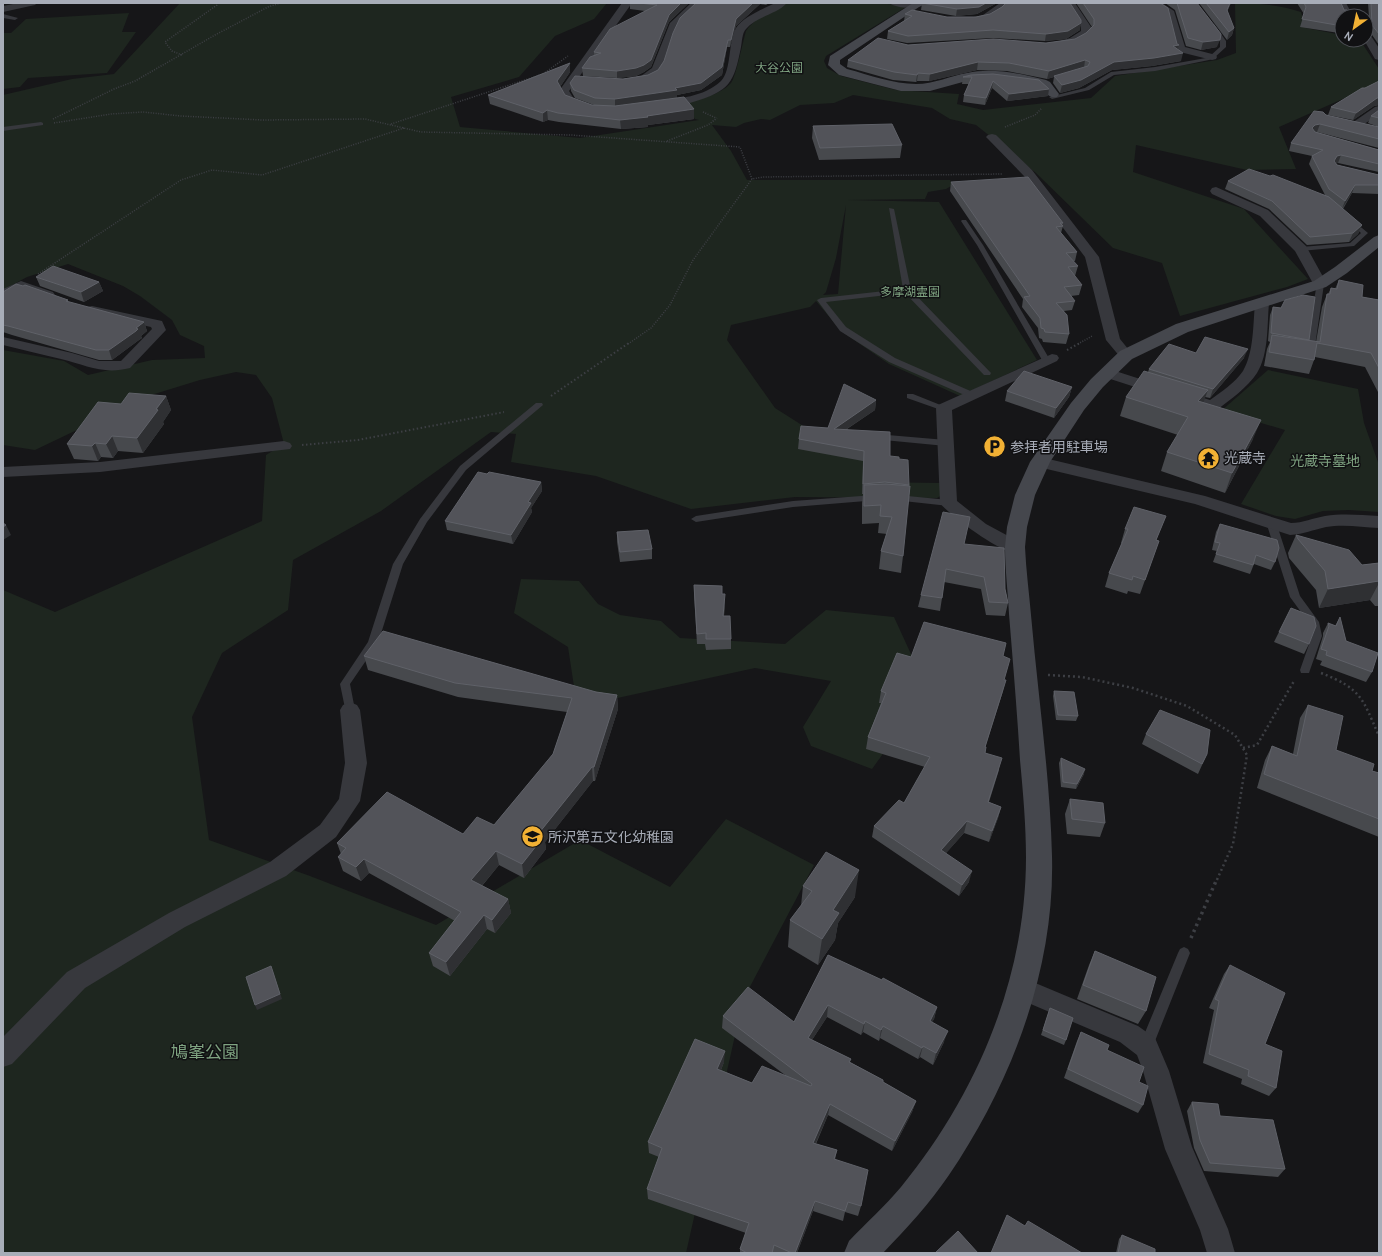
<svg xmlns="http://www.w3.org/2000/svg" width="1382" height="1256" viewBox="0 0 1382 1256" font-family="Cabin,'Noto Sans JP',sans-serif">
<rect width="100%" height="100%" fill="#161618"/>
<!-- green -->
<path fill="#1e261f" fill-rule="evenodd" d="M180 3H607L594 19 555 36 519 77 451 97 460 127 580 138 699 120 695 119 682 103C698 99 719 96 731 83 736 77 743 41 746 31 754 19 773 7 788 3H872L904 5 906 7 826 56 824 61 827 68 841 76 896 90 959 94 957 104 983 110 1091 98 1115 76 1217 60 1236 53 1235 3C1258 3 1279 5 1301 12L1306 28 1342 35V40H1360L1379 69V83L1279 127 1296 169 1247 170 1136 145 1133 172 1244 209 1308 279 1287 287 1180 316 1162 263 1113 248 1036 173 976 125 950 119 932 108 853 95 834 103 800 105 770 120 761 119 744 123 736 127 712 125 731 151 747 180H950L953 185 946 189 928 192 925 199 848 200 939 202 1037 360 960 396 889 364 841 331 816 301 810 307 731 325 727 340 775 408 816 434 865 460V482L941 483 944 494 937 498 795 497 691 509 596 476 511 462 516 434 491 432 381 511 293 560 288 610 222 653 192 717 209 840 310 876 436 925 580 840 670 887 726 819 814 865 743 1000 686 1253H3V590L55 612 262 521 266 455 284 444 272 398 256 375 236 372 200 380 148 396 35 450 3 445V350L64 361 88 375 152 360 205 358 204 346 180 335 172 320 140 296 123 286 68 264 27 277 3 290V95L72 79 114 74ZM846 205 838 294 823 295 826 292 836 258Z
M129 13 122 32H136L107 73 28 78 20 87 3 89V33H11L26 19Z
M1268 370 1358 389 1364 423 1379 465V512L1349 510 1323 511 1295 519 1276 516 1241 504 1285 430 1221 411Z
M521 579 579 581 598 604 620 615 661 621 680 638 785 644 826 610 894 617 916 665 911 715 872 769 811 746 803 727 831 681 755 668 599 702 575 693 568 647 514 613Z"/>
<g fill="none" stroke-linecap="round" stroke-linejoin="round">
<!-- path-far3 -->
<path stroke="#3d3f44" stroke-width="1.5" stroke-dasharray="1 1.5" stroke-linecap="butt" d="M182 55 172 51 165 42 217 5V3
M703 112 716 118
M53 119 114 89 135 81 215 35 268 7 281 3
M54 123 111 114 143 112 181 116 262 120 365 119 421 132 571 135 740 147 752 179
M391 124 543 74 568 56
M1005 127 1035 115 1042 108
M667 141 708 125 717 118
M38 274 181 180 212 170 262 175 404 128
M628 344 651 328 670 305 693 260 752 179 763 177 1003 174
M1078 344 1092 336"/>
<!-- path-far2 -->
<path stroke="#3d3f44" stroke-width="2" stroke-dasharray="1.5 2.5" stroke-linecap="butt" d="M1067 350 1080 343
M551 396 629 343
M302 445 358 440 504 412"/>
<!-- path-far1 -->
<path stroke="#3d3f44" stroke-width="2.5" stroke-dasharray="2 3" stroke-linecap="butt" d="M1321 673C1362 689 1362 698 1379 736
M1048 675 1082 677 1133 688 1187 706 1235 735 1247 755 1233 844 1216 882
M1243 748 1257 745 1294 681"/>
<!-- path -->
<path stroke="#3d3f44" stroke-width="3.5" stroke-dasharray="2.5 4" stroke-linecap="butt" d="M1191 938 1216 881"/>
<!-- lane -->
<path fill="#37383d" fill-rule="evenodd" d="M3 14 18 18 15 20 3 18Z
M1210 24H1214L1226 41V47L1214 58 1209 60 1155 71 1114 75 1089 90 1052 99 1049 97 1085 88 1111 72 1155 67 1206 58 1210 56 1220 47V41Z
M41 122 43 123V125L3 131V127Z
M889 208 894 209 911 290 991 373 990 375H984L905 293 826 302 846 327 895 358 975 393V397H969L889 362 840 331 817 300 821 298 903 289Z
M1350 218 1368 233 1354 246 1301 251 1298 249 1301 247 1350 243 1361 233 1348 221 1347 220Z
M962 220H966L983 245 1050 360 1049 362H1043L1042 360 977 245 961 221Z
M1317 282H1323L1324 284 1314 353 1310 355 1306 353Z
M907 394H913L948 408 944 410H941L907 398Z
M536 403H542L543 405 466 470 427 522 403 564 378 643 350 684 355 710 354 713H346L340 684 368 642 393 564 420 519 460 466Z
M876 434 946 440 950 443 946 446 873 439 872 437Z
M875 495 879 498 878 500 793 507 696 522 691 519 696 516 793 501Z
M897 495 949 500 953 503 949 506 894 500 893 498Z
M1271 519 1276 522 1300 596 1319 622 1322 636 1310 670 1309 673H1301L1300 670 1312 636 1309 623 1290 597 1266 522Z
M1184 947 1188 949 1190 953 1151 1051 1146 1053 1141 1051 1139 1047 1178 953 1180 949Z"/>
<!-- street -->
<path fill="#37383d" fill-rule="evenodd" d="M18 3H37L35 5 3 12V6Z
M622 3H632L569 91 574 99 593 106 594 108 589 111 566 103 559 91Z
M691 3H702L679 24 661 71 648 81 633 84 629 83 628 81 629 79 641 76 652 68 670 23Z
M775 3H787C777 14 756 17 746 29 742 33 742 42 741 47 734 83 730 91 693 102 683 105 668 110 657 107L656 105 657 103C679 97 703 98 721 81 732 70 728 40 736 28 743 17 763 9 775 3Z
M889 3H921L923 5C917 10 895 8 889 3Z
M1000 3H1011L989 19 972 23 967 20 969 18 983 15Z
M1065 3H1075L1091 27V32C1084 41 1068 49 1056 46L1055 44 1056 42 1070 38 1081 31V27Z
M1150 3H1162L1174 11 1185 47 1216 55 1217 57 1216 59 1212 60 1176 51 1167 14Z
M1336 3H1346L1353 16H1343Z
M1366 32 1369 33 1379 48V60L1375 59 1364 40H1366Z
M1379 106V114L1360 127H1352L1350 125 1352 123 1375 107Z
M992 134 996 135 1032 170 1099 257 1120 339 1133 355 1131 358 1126 359 1121 358 1106 340 1085 257 1024 176 988 139 986 137 988 135Z
M1216 187 1268 210 1306 246 1327 284 1325 287 1320 288 1315 287 1295 251 1260 216 1212 194 1210 191 1212 188Z
M21 281 53 292 55 295 53 298 48 299 43 298 22 290 3 298V289Z
M1262 299 1267 300 1269 303C1267 325 1269 354 1257 373 1247 388 1231 399 1218 409L1212 411 1183 401 1180 398 1183 395 1188 393 1210 400C1221 392 1235 383 1243 371 1254 352 1253 324 1255 303L1257 300Z
M92 306 162 321 166 330 130 368C103 375 86 365 61 359 41 354 22 350 3 345V337L72 353 99 361H121L152 329 151 327 87 313 85 310 87 307Z
M1052 354 1057 355 1059 358 1057 361 952 410 957 501 986 524 1021 543 1024 547 1021 551C1019 552 1017 553 1015 553 1001 553 949 515 940 503L936 408 938 405Z
M1106 368 1165 387 1168 390 1165 393 1160 395 1101 376 1098 373 1101 370Z
M284 441 290 443 292 446 290 449 100 472 3 477V467L100 462Z
M1040 457 1205 496 1291 523C1303 523 1313 518 1325 516 1343 513 1361 515 1379 516V528C1362 527 1343 524 1326 527 1312 530 1305 534 1290 535L1195 504 1034 466 1032 462 1034 458Z
M350 702 357 705 360 710 367 763 360 801 336 837 286 876 185 927 85 988 12 1064 3 1067V1037L67 972 169 913 270 862 320 825 339 799 345 763 340 710 343 705Z
M1021 977 1138 1026 1155 1038 1169 1071 1192 1147 1228 1229 1235 1253H1207L1200 1230 1165 1149 1143 1071 1137 1055 1120 1042 1012 996 1009 988 1012 980Z"/>
<!-- secondary -->
<path fill="#45474d" fill-rule="evenodd" d="M913 3H925L840 60V64L847 69C870 75 893 84 916 84 934 84 950 76 967 73 993 67 1022 74 1046 80L1050 82 1059 94 1057 97C1047 99 1046 90 1038 86L992 79 970 80 930 91H901L839 75 828 65 830 56Z
M1379 235V247L1347 273 1326 287 1188 332 1132 359 1103 387 1084 410 1050 462 1035 495 1027 527 1025 547C1026 570 1029 592 1031 615 1038 695 1050 776 1052 856 1055 969 1012 1082 949 1175 930 1203 907 1228 883 1253H844L849 1241C866 1223 885 1206 901 1187 977 1094 1026 978 1026 857 1026 825 1023 792 1020 760 1017 711 1013 663 1009 614 1008 592 1005 570 1005 547L1007 527 1015 495 1030 462 1071 403 1091 379 1120 351 1176 324 1314 281 1335 267 1374 237Z"/>
</g>
<!-- wall -->
<path fill="#47494d" d="M630 3H689L669 22 651 67 644 72 636 76 617 78 583 76 582 68 594 56V52L645 11 630 9Z
M696 3H769L766 5 760 4 736 26 730 47H727L722 75 701 90 677 95V98L694 119 648 125V127L621 129 559 122 548 120 543 122 490 104 488 95 570 63V72L560 87 565 95 592 105H594L575 98 571 91 570 83 623 79 648 75 658 70 664 61Z
M922 3H997L977 14 956 16 921 10Z
M1076 3H1160L1178 50 1181 61 1152 66 1112 70 1079 88 1060 93 1053 83 1054 77 1047 79 1007 71 977 70 929 81H917L916 82 893 80 847 67 848 60 908 45 1046 43 1075 39 1086 33 1092 27Z
M1165 3H1197L1217 47 1201 50 1186 46 1175 10Z
M1199 3H1231L1227 12 1234 28 1232 35 1227 40Z
M1297 3H1341L1342 25 1339 33 1300 27 1304 14Z
M1368 3H1379V45L1370 32Z
M1002 7 1080 30 1066 39 1045 41 992 38 907 43 887 39 888 31 904 21 905 14 947 17H976L990 14Z
M971 75 1049 89 1048 96 1007 101 992 88 985 105 963 102 964 95 969 84H962L963 77Z
M1379 81V105L1374 106 1353 120 1328 115 1331 107 1365 88Z
M1379 110V127L1368 123 1371 116Z
M1326 115 1379 127V148L1317 132H1316L1379 150V172L1338 163H1336L1337 165 1379 175V194L1352 193 1343 209 1362 225 1358 234 1349 242 1307 245 1269 209 1225 189 1228 181 1325 195 1309 164 1312 156 1289 151 1291 143Z
M813 126 902 145 900 158 819 160 812 138Z
M951 182 1063 223 1062 225 1063 226 1061 233 1077 252 1075 261H1073L1078 266 1075 276H1074L1082 285 1079 295 1071 296 1075 301 1072 310 1064 311 1069 334 1066 344 1043 342 1042 339 1039 338 1038 328 1022 307 1023 299 950 191Z
M36 277 99 282 103 291 84 302 40 286Z
M1339 280 1362 297 1379 300V394L1365 367 1315 357 1314 360 1309 374 1264 366 1267 349 1270 342 1268 341 1270 315 1273 307 1281 308 1315 297 1309 341 1316 342 1322 307 1327 294H1328L1331 288 1335 289Z
M3 292 68 300V302L144 322 147 331 141 336 142 338 139 340 112 360H99L12 335 3 332Z
M1196 353 1244 358 1210 398 1205 397 1203 402 1253 439 1225 493 1161 471 1167 452 1178 435 1120 416 1126 397 1148 372 1149 369Z
M1072 387 1069 397 1054 418 1005 401 1007 391Z
M166 396 171 410 163 422 164 424 143 453 118 451 113 458 101 457 98 461 74 459 67 444 121 404Z
M876 400 875 410 847 429 890 456 899 459 909 485 903 556 901 573 879 569 881 551 887 534 878 533 879 523 862 524V503L863 494H862L863 461 798 449 799 439 828 428Z
M487 474 541 482 542 491 531 508 532 512 513 544 447 530 445 521Z
M1166 516 1156 540 1159 541 1140 594 1128 591 1127 594 1105 587 1109 573 1122 543H1121L1125 529Z
M1220 524 1275 562 1271 570 1254 564 1250 574 1213 562 1217 551 1212 550 1216 532Z
M617 532 652 549V559L620 562 617 542Z
M1296 535 1362 565 1379 563V606H1375L1370 600 1319 608 1316 590 1289 558 1288 553Z
M964 544 1005 589 1008 603 1005 616 986 615 981 589 944 582 942 598 940 611 918 607 921 595Z
M694 585 722 586V594L725 605 724 616 731 639V649L706 650 705 644H697L694 595Z
M1291 608 1309 644 1304 654 1274 642Z
M1340 617 1346 641 1372 672 1366 682 1320 665 1322 661 1316 659 1323 636V633L1328 623 1335 626Z
M364 656 617 695 618 709 595 781H593L545 842 546 849 524 878 499 865 482 886 508 899 511 913 495 933 487 929 450 976 433 966 429 953 455 921 369 873 361 881 343 871 338 857 341 854 337 843 463 834 494 825 553 754 567 712 458 697 368 670Z
M911 657H1003L1004 680 1003 691 985 747V753L999 770 989 802 1001 807 998 818 989 842 964 833 946 853 969 882 959 896 872 837 874 826 904 803 925 767 866 749 868 737 881 703H879L881 691Z
M1054 691 1078 716 1076 721 1056 720 1053 696Z
M1308 705 1336 750 1372 771 1379 773V837L1257 788 1265 760 1272 746 1293 754 1300 718Z
M1146 734 1207 754 1198 774 1142 744Z
M1061 758 1084 774 1076 789 1061 787 1059 763Z
M1070 799 1105 823 1100 837 1067 834 1065 814Z
M803 886 855 897 838 923 835 940 818 965 788 947 790 920 801 906Z
M1095 951 1146 1011 1138 1024 1077 999 1089 965Z
M828 955 937 1007 934 1019 932 1022 944 1042 933 1065 920 1057 918 1059 880 1038 879 1041 863 1032 861 1035 827 1017 812 1040 851 1059 850 1062 883 1080V1082L916 1101 912 1112 892 1151 828 1115 816 1144 837 1150 835 1160 861 1206 858 1216 845 1212 843 1221 813 1211 797 1253H740V1249L746 1233 648 1199 647 1189 659 1157 649 1153 648 1142 724 1062 721 1070 752 1083 785 1075 722 1028 723 1016 794 1022Z
M1230 965 1265 1044 1276 1088 1269 1096 1241 1084 1242 1079 1203 1063 1214 1010 1209 1008 1224 974Z
M1050 1008 1066 1040 1064 1045 1041 1035Z
M1081 1032 1107 1050 1139 1082 1143 1105 1138 1113 1064 1078 1077 1041Z
M1192 1102 1285 1169 1278 1177 1204 1171 1194 1148 1187 1111Z
M1122 1235 1155 1253H1116L1119 1239Z"/>
<!-- shaded-wall -->
<path fill="#2f3033" d="M681 3H689L669 22 651 67 644 72 636 76 617 78V71L669 15Z
M753 3H760V4L736 26 730 47 731 40 736 19Z
M986 3H997L977 14 956 16 957 9Z
M1230 3H1231L1224 17Z
M1081 23 1080 30 1066 39 1045 41 1046 34Z
M1234 28 1232 35 1227 40 1229 32Z
M728 40 727 47 722 75 701 90 677 95V98L615 106V99Z
M1220 40 1217 47 1201 50 1203 42Z
M1179 45 1177 53 1173 46Z
M1183 53 1181 61 1152 66 1112 70 1079 88 1060 93 1062 85 1114 62Z
M1085 60 1084 68 1054 76V77L1047 79 1049 71Z
M978 62 977 70 929 81 930 74Z
M570 63V72L558 90 557 81Z
M918 73 917 81 916 82 917 75Z
M993 81 992 88 985 105 986 98Z
M1049 89 1048 96 1007 101 1009 94Z
M1377 98H1379V105L1374 106 1353 120 1356 113Z
M694 109V119L648 125V127L621 129 620 120Z
M547 110 548 120 543 122V113Z
M1320 124 1317 132 1313 133 1312 128 1315 125Z
M1341 155 1338 163 1334 164V161L1337 156Z
M1355 185 1352 193 1342 209 1345 201Z
M1362 225 1358 234 1349 242 1353 233Z
M99 282 103 291 84 302 81 292Z
M144 322 147 331 141 336 142 338 139 340 112 360 109 350Z
M1248 349 1244 358 1210 398 1213 389Z
M1072 387 1069 397 1054 418 1056 408Z
M1208 390 1201 409 1198 401Z
M166 396 171 410 163 422 164 424 143 453 137 438Z
M876 400 875 410 833 438 834 429Z
M1261 420 1253 439 1225 493 1232 473Z
M112 436 118 451 113 458 106 444Z
M95 443 101 457 98 461 92 446Z
M541 482 542 491 531 508 532 512 513 544 511 535 528 502Z
M6 525 11 535 3 540V527Z
M1379 581V583L1370 600 1319 608 1328 589Z
M725 594V605L722 626 723 616Z
M1006 680 1003 691 982 758 985 747Z
M617 695 618 709 595 781 594 767Z
M592 767 593 781 545 842 546 849 524 878 522 864 539 833Z
M1085 769 1084 774 1076 789 1077 784Z
M1001 807 998 818 989 842 992 831Z
M967 821 964 833 939 861 941 850Z
M496 851 499 865 475 894 471 880Z
M364 859 369 873 361 881 356 867Z
M859 870 855 897 838 923 835 940 818 965 822 939 833 910Z
M972 871 969 882 959 896 962 885Z
M508 899 511 913 495 933 492 920Z
M484 915 487 929 450 976 446 962Z
M271 966 273 971 282 999 257 1010 255 1005Z
M828 1005 827 1017 806 1049 808 1038Z
M937 1007 934 1019 927 1032 930 1021Z
M865 1021 863 1032 861 1035 864 1024Z
M883 1026 880 1038 879 1041 881 1030Z
M948 1031 944 1042 933 1065 936 1053Z
M923 1046 920 1057 918 1059 922 1048Z
M725 1051 724 1062 717 1080V1069Z
M916 1101 912 1112 892 1151 895 1141Z
M830 1104 828 1115 811 1154 813 1143Z
M815 1201 813 1211 797 1253H795Z"/>
<!-- building -->
<path fill="#525359" stroke="#5f6168" d="M639 3H681L669 15 651 60 644 65 636 68 617 71 582 68 590 57 601 53 594 52 610 29 657 5Z
M696 3H753L736 19 731 40H728L722 67 701 83 675 88 677 90 615 99 595 98 574 90 570 83 575 76 623 79 648 75 658 70 664 61 673 33 680 18Z
M922 3H986L979 7 957 9Z
M1006 3H1070L1081 20V23L1068 31 1046 34 993 30 908 36 888 31 912 16 905 14 912 10 947 17H976L990 14 1002 7Z
M1083 3H1160L1168 8 1177 44 1179 45 1173 46 1183 53 1154 58 1114 62 1081 80 1062 85 1054 76 1088 66 1090 62 1085 60 1049 71 1009 63 978 62 930 74 918 73 917 75 894 72 848 60 878 38 908 45 993 39 1046 43 1075 39 1086 33 1094 25V19Z
M1177 3H1197L1221 34 1220 40 1203 42 1188 38Z
M1206 3H1230L1227 10 1234 28 1229 32Z
M1304 3H1341L1344 10H1347L1345 16H1342V26L1302 19 1306 7Z
M1371 3H1379V34L1372 25Z
M570 63 557 81 565 95 592 105 615 106 684 97 694 109 647 116 648 117 620 120 558 113 547 110 543 113 488 95Z
M993 74 1039 80 1049 89 1009 94 993 81 986 98 964 95 972 77H963L971 75Z
M1379 81V98H1377L1356 113 1331 107 1362 88H1365Z
M1379 110V118L1371 116Z
M1314 111 1323 112 1326 115 1379 127V139L1320 124 1315 125 1312 128 1315 132 1379 150V164L1341 155 1337 156 1334 161 1337 165 1379 175V185H1355L1345 201 1329 189 1312 156 1323 150 1291 143Z
M892 124 902 145 820 148 813 126Z
M1249 169 1270 176 1273 175 1329 197 1362 225 1353 233 1310 237 1272 201 1228 181Z
M1028 177 1063 223H1060L1063 226 1056 227 1077 252 1066 253 1078 266 1068 267 1082 285 1064 287 1075 301 1056 303 1067 315 1069 334 1045 332 1044 329 1041 328 1040 318 1024 297 1030 296 951 182Z
M53 266 99 282 81 292 36 277Z
M1339 280 1363 285 1362 297 1379 300V368L1371 353 1317 343 1314 360 1269 352 1272 335 1320 342 1327 294H1330L1331 288 1337 289Z
M16 284 23 286 25 285 68 300 66 301 144 322 136 328 138 329 136 331 109 350H96L8 326 3 325V292Z
M1303 295 1315 297 1309 340 1271 333 1273 307 1281 308 1285 300Z
M1205 337 1248 349 1213 389 1149 369 1169 344 1196 353Z
M1024 371 1072 387 1056 408 1007 391Z
M1144 371 1208 390 1198 401 1261 420 1232 473 1167 452 1188 417 1126 397Z
M844 384 876 400 834 429 890 432V456L899 457V459L908 460 909 485 885 482 863 484 864 451 799 439 801 426 828 428Z
M129 393 166 396 156 409 158 410 137 438 112 436 106 444 95 443 92 446 67 444 98 402 121 404Z
M478 472 487 474 489 472 541 482 528 502 531 503 511 535 445 521Z
M886 484 910 486 903 556 881 551 892 517 880 516 881 505 864 506V485Z
M1134 507 1166 516 1156 540 1159 541 1145 580 1133 576 1132 580 1109 573 1128 529H1125Z
M943 512 970 517 964 544 1004 548 1005 589 1008 603 989 602 984 577 946 569 942 598 921 595Z
M3 523 6 525 3 527Z
M1220 524 1277 540 1279 548 1275 562 1256 555 1253 565 1216 554 1220 543 1215 542Z
M648 530 652 549 620 552 617 532Z
M1296 535 1349 550 1362 565 1379 563V581L1328 589 1325 571 1298 539Z
M694 585 722 586V594H725L723 616H730L731 639H706V633L697 634Z
M1291 608 1314 617 1316 626 1309 644 1279 632Z
M1340 617 1346 641 1378 653 1372 672 1326 655 1327 651 1321 649 1329 626 1328 623 1336 626Z
M924 622 1006 643 1003 656 1010 659 1004 680H1006L985 747H986L985 753 1002 758 988 802 1001 807 992 831 967 821 941 850 972 871 962 885 874 826 899 800 904 803 930 757 868 737 886 693 881 691 897 653 911 657Z
M383 631 596 692 617 695 594 767H592L539 833 544 836 522 864 496 851 471 880 508 899 492 920 484 915 446 962 429 953 461 912 364 859 356 867 338 857 346 848 337 843 387 792 463 834 477 817 494 825 553 754 572 698 455 683 364 656Z
M1054 691 1074 692 1078 716 1058 715Z
M1308 705 1343 716 1336 750 1374 764 1372 771 1379 773V819L1264 774 1272 746 1297 756Z
M1160 710 1210 730 1207 754 1202 764 1146 734Z
M1061 758 1085 769 1077 784 1063 782Z
M1070 799 1103 803 1105 823 1072 819Z
M826 852 859 870 833 910 839 913 822 939 790 920 812 891 803 886Z
M1095 951 1156 977 1146 1011 1083 985Z
M828 955 882 980 883 978 937 1007 930 1021 948 1031 936 1053 923 1046 922 1048 883 1026 881 1030 865 1021 864 1024 828 1005 808 1038 851 1059 849 1062 883 1080V1082L916 1101 895 1141 830 1104 813 1143 837 1150 834 1159 868 1170 861 1206 848 1202 845 1211 815 1201 795 1253H792L774 1245 772 1253H747L740 1249 749 1223 647 1189 662 1148 648 1142 695 1039 725 1051 717 1069 752 1083 762 1066 811 1086 812 1084 723 1016 748 987 794 1022Z
M1230 965 1285 993 1265 1044 1282 1051 1276 1088 1248 1076 1249 1070 1209 1054 1219 1001 1215 999Z
M271 966 280 994 255 1005 246 977Z
M1050 1008 1073 1018 1066 1040 1043 1030Z
M1081 1032 1109 1045 1107 1050 1144 1067 1139 1082 1148 1086 1143 1105 1068 1069Z
M1192 1102 1218 1104 1220 1116 1273 1120 1285 1169 1210 1163 1200 1140Z
M1007 1215 1025 1226 1028 1221 1082 1253H991Z
M958 1231 978 1253H935Z
M1122 1235 1155 1249V1253H1118Z"/>
<!-- icons -->
<defs>
<symbol id="parking-disc" viewBox="-11 -11 22 22"><circle r="9.5" fill="#f2b134" stroke="#111113"/><path d="M-3.5-5.5H1a3.5 3.5 0 0 1 0 7H-1V5.5H-3.5ZM-1-3.4V-.6H.8a1.4 1.4 0 0 0 0-2.8Z" fill="#111"/></symbol>
<symbol id="temple-disc" viewBox="-11 -11 22 22"><circle r="9.5" fill="#f2b134" stroke="#111113"/><path d="M0-6L5-2H3V0L6.5 2.5H4V6H1.5V3h-3V6H-4V2.5H-6.5L-3 0V-2H-5Z" fill="#111"/></symbol>
<symbol id="school-disc" viewBox="-11 -11 22 22"><circle r="9.5" fill="#f2b134" stroke="#111113"/><path d="M0-5L7-2L0 1L-7-2ZM-4 1L0 2.5L4 1V4Q0 6-4 4Z" fill="#111"/></symbol>
</defs>
<g fill-rule="evenodd">
<use href="#parking-disc" x="982" y="434" width="25" height="25"/>
<use href="#temple-disc" x="1196" y="446" width="25" height="25"/>
<use href="#school-disc" x="520" y="824" width="25" height="25"/>
</g>
<g text-anchor="middle" dominant-baseline="central" stroke-width="3" stroke-linejoin="round" paint-order="stroke">
<!-- far-park labels -->
<g font-size="12" fill="#7fa381" stroke="#111113">
<text x="779" y="67">大谷公園</text>
<text x="910" y="291">多摩湖霊園</text>
</g>
<!-- poi labels -->
<g font-size="14" fill="#a8adb8" stroke="#111113" text-anchor="start">
<text x="1010" y="447">参拝者用駐車場</text>
<text x="1224" y="458">光蔵寺</text>
<text x="548" y="837">所沢第五文化幼稚園</text>
</g>
<!-- park labels -->
<g font-size="14" fill="#7fa381" stroke="#111113">
<text x="1325" y="461">光蔵寺墓地</text>
</g>
<!-- near-park labels -->
<g font-size="17" fill="#7fa381" stroke="#111113">
<text x="205" y="1052">鳩峯公園</text>
</g>
</g>
<!-- border -->
<rect width="1382" height="1256" fill="none" stroke="#a8adb8" stroke-width="8"/>
<!-- north arrow -->
<g transform="translate(1354 28) rotate(213)"><circle r="19" fill="#111113" stroke="#4d4f55"/>
<path d="M0-3L7 15L0 10L-7 15Z" fill="#f2b134"/>
<text y="-6" font-size="11" font-weight="bold" text-anchor="middle" fill="#a8adb8">N</text>
</g>
</svg>
